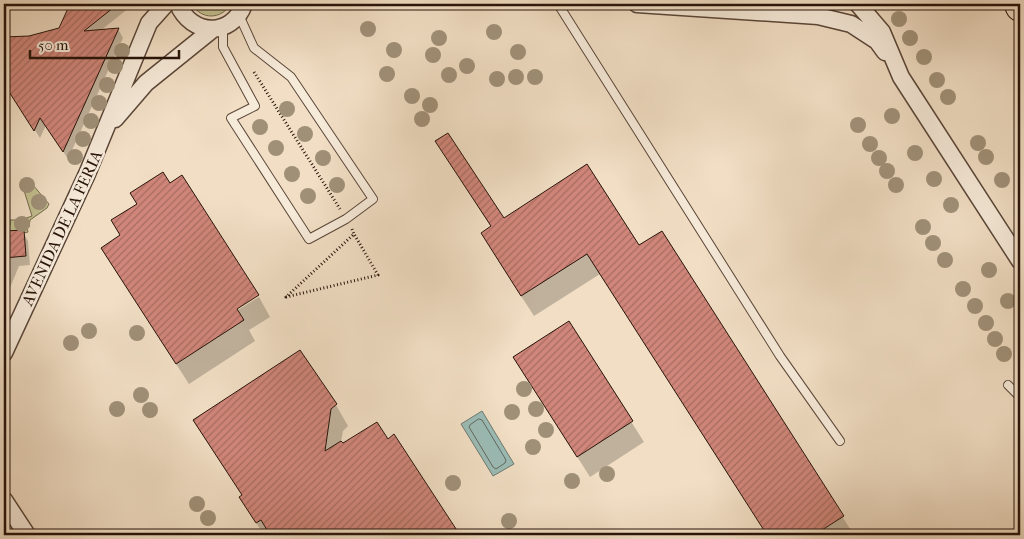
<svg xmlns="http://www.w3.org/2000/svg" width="1024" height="539" viewBox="0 0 1024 539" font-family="'IM FELL French Canon',serif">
<defs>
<pattern id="grass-tufts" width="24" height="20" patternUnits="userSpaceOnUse" patternTransform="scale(1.25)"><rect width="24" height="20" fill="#c2bf8f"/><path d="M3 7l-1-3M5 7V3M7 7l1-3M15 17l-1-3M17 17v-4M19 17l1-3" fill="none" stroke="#a7a37a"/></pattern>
<pattern id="building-hatch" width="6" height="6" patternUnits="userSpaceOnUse" patternTransform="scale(1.25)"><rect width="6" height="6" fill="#d0867a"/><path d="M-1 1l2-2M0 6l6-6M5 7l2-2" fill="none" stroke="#a96c62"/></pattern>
</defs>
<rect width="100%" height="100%" fill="#f1dec4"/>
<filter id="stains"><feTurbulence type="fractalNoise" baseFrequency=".004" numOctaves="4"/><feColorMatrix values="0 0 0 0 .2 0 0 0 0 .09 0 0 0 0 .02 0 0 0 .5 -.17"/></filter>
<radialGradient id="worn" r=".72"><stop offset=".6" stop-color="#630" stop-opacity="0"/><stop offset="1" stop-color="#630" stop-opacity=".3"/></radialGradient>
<!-- grass -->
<path fill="url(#grass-tufts)" stroke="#746a4c" d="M192 4H231C221 20 201 20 192 4Z"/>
<!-- garden -->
<path fill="#c2bf8f" stroke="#746a4c" d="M27 178 49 204 47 208 30 220 29 227 27 228 28 232 24 233 7 231V225H10V220H21L32 216 21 181Z"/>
<!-- water -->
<path fill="#9bbcb6" stroke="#6d7971" d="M482 411 514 464 493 476 461 424Z"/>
<!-- shadow -->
<path fill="#0003" d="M71 4H134L100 31 118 29 123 38 68 159 46 125 40 138 4 83V38H20L60 29Z
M449 162 503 219 639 247 661 233 854 535H768L600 274 534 316 494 254 491 227Z
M4 231 23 232 28 241 30 265 19 266 4 302Z
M115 269 231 311 233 313 259 297 270 317 249 330 255 341 189 384Z
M568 322 644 442 590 477 514 357Z
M299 352 336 405 348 426 343 431 341 442 343 445 388 440 394 436 458 535H264L253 518 243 496 195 420Z"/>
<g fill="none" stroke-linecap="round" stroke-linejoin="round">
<!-- shore -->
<path stroke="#616860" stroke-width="1" d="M479 419 482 420 506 460 505 463 496 469 493 467 469 427 470 425Z"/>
</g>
<!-- building -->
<path fill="url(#building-hatch)" stroke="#27140a" d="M70 4H118L84 31 119 28 63 152 40 118 34 131 4 84V37L29 36 59 28Z
M448 133 504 218 587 164 639 245 662 231 844 516 814 535H767L587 254 521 296 481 233 491 226 435 141Z
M163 172 170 183 182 175 259 295 237 309 244 320 176 364 101 248 120 235 111 220 137 204 130 193Z
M24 230 26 256 4 258V231Z
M569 321 633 421 577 457 513 357Z
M300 350 337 404 331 409 325 451 341 441 343 443 377 422 388 439 394 434 460 535H270L261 520 256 523 239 497 242 495 193 420Z"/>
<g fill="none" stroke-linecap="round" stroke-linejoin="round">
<defs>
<path id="lane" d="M558 4 780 356 840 441
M223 27V47L255 106 231 118 309 239 346 219 373 199 291 77 254 48 239 15
M1008 385 1020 397"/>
<path id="street" d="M178 4C191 36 232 38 244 4
M637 4 818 16 851 24 877 41 885 52
M858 4 882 32 901 77 1020 261
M115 119 146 83 213 29
M4 353 87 174 149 23 166 4
M4 500 27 535"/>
<path id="highway" d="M1019 5 1020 7"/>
</defs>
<!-- lane casing -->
<use href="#lane" stroke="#5a4638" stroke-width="10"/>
<!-- street casing -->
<use href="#street" stroke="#5a4638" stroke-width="19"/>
<!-- highway casing -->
<use href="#highway" stroke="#27140a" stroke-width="30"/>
<!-- path -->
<path stroke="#27140a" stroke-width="3" stroke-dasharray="1 2.5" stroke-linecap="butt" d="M254 72 340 209
M352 229 354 234 286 297 378 275 354 234"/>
<!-- lane -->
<use href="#lane" stroke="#f6ead9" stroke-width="8"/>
<!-- street -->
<use href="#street" stroke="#f6ead9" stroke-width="16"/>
<!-- highway -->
<use href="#highway" stroke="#f1dec4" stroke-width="28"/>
</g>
<!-- trees -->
<g fill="#a09078">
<circle cx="899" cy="19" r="8"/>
<circle cx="368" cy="29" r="8"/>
<circle cx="494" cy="32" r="8"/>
<circle cx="439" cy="38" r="8"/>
<circle cx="910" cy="38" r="8"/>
<circle cx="394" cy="50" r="8"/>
<circle cx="122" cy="51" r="8"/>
<circle cx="518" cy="52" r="8"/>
<circle cx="433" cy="55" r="8"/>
<circle cx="924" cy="57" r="8"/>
<circle cx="115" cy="66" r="8"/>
<circle cx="467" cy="66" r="8"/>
<circle cx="387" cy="74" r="8"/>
<circle cx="449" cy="75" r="8"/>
<circle cx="516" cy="77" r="8"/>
<circle cx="535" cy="77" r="8"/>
<circle cx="497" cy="79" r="8"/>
<circle cx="937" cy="80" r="8"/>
<circle cx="107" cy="85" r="8"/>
<circle cx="412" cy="96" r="8"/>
<circle cx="948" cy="97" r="8"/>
<circle cx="99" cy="103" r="8"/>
<circle cx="430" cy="105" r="8"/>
<circle cx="287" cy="109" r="8"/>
<circle cx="892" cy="116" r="8"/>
<circle cx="422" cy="119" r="8"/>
<circle cx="91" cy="121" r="8"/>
<circle cx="858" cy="125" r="8"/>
<circle cx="260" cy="127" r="8"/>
<circle cx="305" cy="134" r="8"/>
<circle cx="83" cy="139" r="8"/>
<circle cx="978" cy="143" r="8"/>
<circle cx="870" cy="144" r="8"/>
<circle cx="276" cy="148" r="8"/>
<circle cx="915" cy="153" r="8"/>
<circle cx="75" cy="157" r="8"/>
<circle cx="986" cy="157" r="8"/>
<circle cx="323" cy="158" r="8"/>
<circle cx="879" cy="158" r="8"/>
<circle cx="887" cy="171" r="8"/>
<circle cx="292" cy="174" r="8"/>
<circle cx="934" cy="179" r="8"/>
<circle cx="1002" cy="180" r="8"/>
<circle cx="27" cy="185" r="8"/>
<circle cx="337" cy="185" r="8"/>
<circle cx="896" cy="185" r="8"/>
<circle cx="308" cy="196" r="8"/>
<circle cx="39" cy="202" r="8"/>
<circle cx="951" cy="205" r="8"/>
<circle cx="22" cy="224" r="8"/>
<circle cx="923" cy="227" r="8"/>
<circle cx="933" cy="243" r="8"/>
<circle cx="945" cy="260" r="8"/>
<circle cx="989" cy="270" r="8"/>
<circle cx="963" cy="289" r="8"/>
<circle cx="1008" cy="301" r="8"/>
<circle cx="975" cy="306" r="8"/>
<circle cx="986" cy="323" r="8"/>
<circle cx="89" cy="331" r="8"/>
<circle cx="137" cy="333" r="8"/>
<circle cx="995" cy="339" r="8"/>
<circle cx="71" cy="343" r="8"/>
<circle cx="1004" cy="354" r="8"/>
<circle cx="524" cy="389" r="8"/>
<circle cx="141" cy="395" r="8"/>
<circle cx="117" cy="409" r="8"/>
<circle cx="536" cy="409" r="8"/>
<circle cx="150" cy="410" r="8"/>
<circle cx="512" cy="412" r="8"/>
<circle cx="546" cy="430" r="8"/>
<circle cx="533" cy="447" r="8"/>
<circle cx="607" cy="474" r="8"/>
<circle cx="572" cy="481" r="8"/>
<circle cx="453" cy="483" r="8"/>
<circle cx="197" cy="504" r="8"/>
<circle cx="208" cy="518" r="8"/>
<circle cx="509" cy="521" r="8"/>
</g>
<g text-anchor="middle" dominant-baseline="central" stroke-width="5" stroke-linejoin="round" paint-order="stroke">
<!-- street labels -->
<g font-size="16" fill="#27140a" stroke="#f6ead9">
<text transform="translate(62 228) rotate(-65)">AVENIDA DE LA FERIA</text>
</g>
</g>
<!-- margin -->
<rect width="1024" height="539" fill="none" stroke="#f1dec4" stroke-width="20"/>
<rect x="5" y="5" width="1014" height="529" fill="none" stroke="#27140a" stroke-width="2.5"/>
<rect x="10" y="10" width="1004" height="519" fill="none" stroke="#27140a"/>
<!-- scale -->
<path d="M30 50v8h149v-8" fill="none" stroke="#27140a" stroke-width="2.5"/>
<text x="38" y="50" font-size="15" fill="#27140a" stroke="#f6ead9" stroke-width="4" paint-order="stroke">50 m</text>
<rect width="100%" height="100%" filter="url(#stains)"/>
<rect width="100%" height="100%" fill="url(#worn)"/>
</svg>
